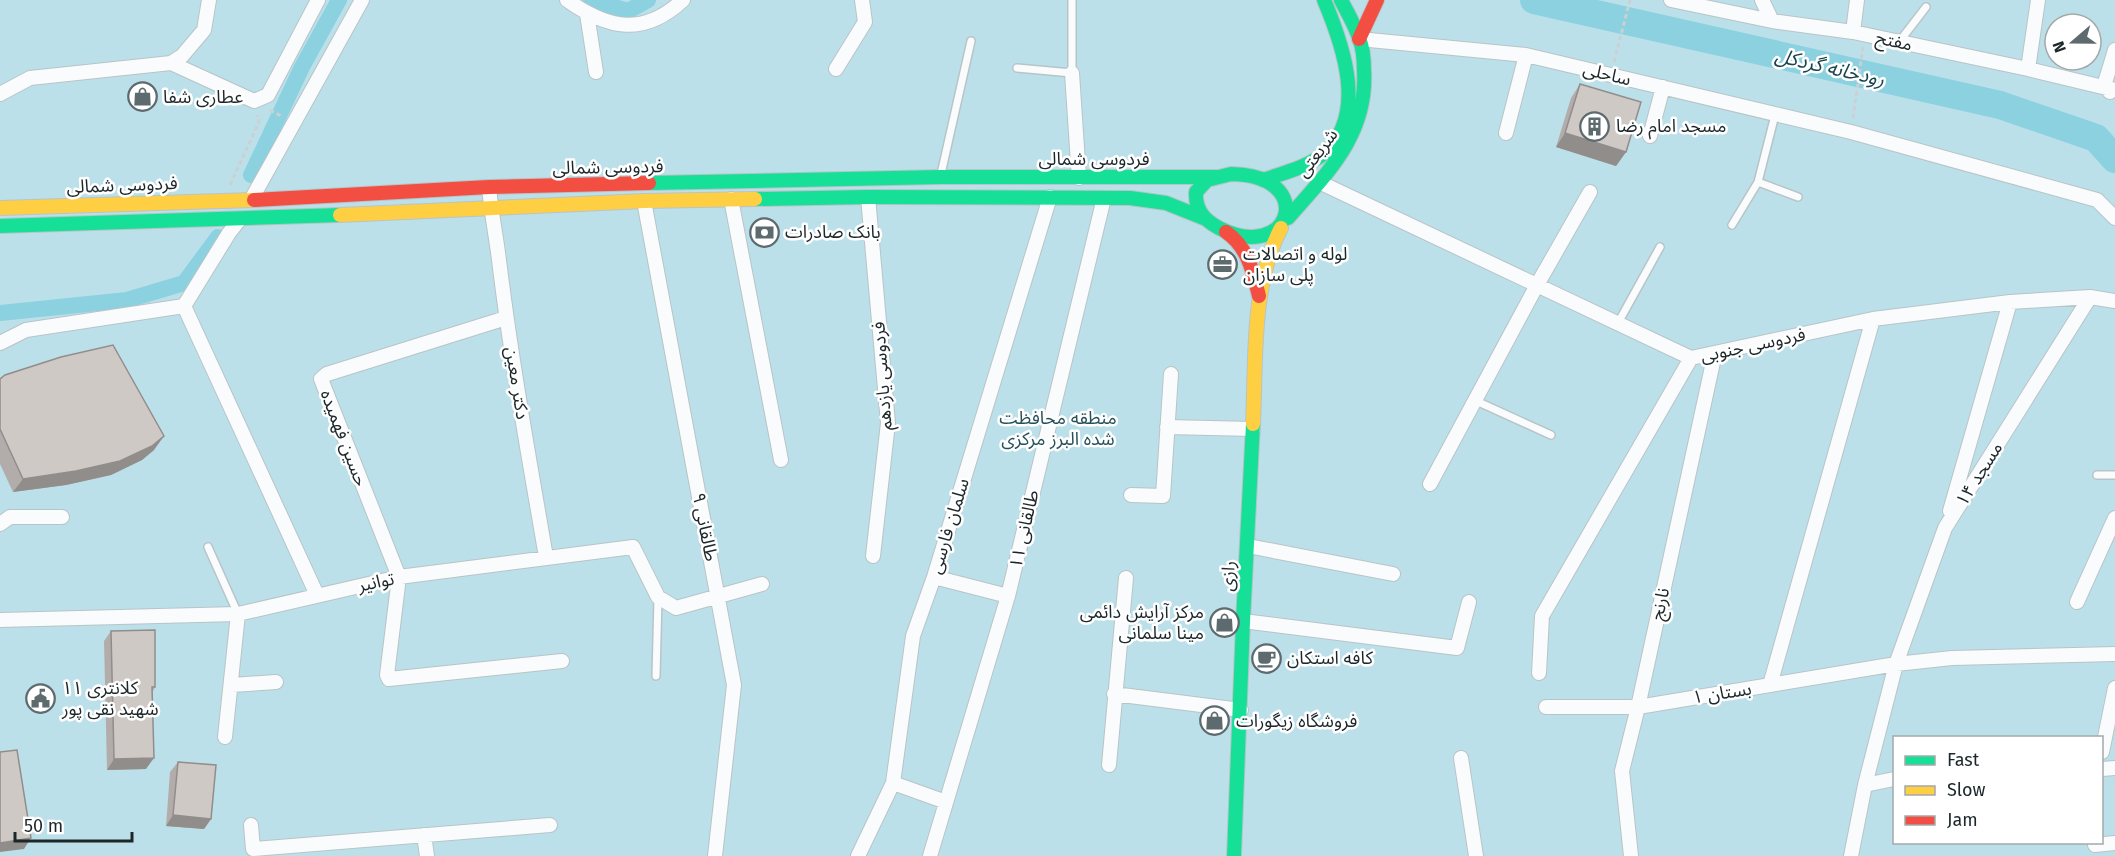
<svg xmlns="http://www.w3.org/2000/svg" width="2115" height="856" viewBox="0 0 2115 856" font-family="'Fira Sans','Noto Sans Arabic',sans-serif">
<rect width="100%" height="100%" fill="#d7e7eb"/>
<!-- green -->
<path fill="#bce0e9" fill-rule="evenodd" d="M0 0H2115V856H0ZM2055 24H2091V60H2055ZM1894 738H2102V842H1894Z"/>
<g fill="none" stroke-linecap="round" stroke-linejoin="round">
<!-- canal -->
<path stroke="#8bd1e0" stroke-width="16" d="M591 0 628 11 648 0
M251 175 302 67 339 0
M0 313 127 300 184 283 218 237"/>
<!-- river -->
<path stroke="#8bd1e0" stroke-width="28" d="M1534 0 2000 105 2096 138 2115 159"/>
<defs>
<path id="lane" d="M1899 42 1926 7
M1017 68 1072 73V0
M941 174 971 41
M1758 182 1798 197
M1732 225 1758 182 1775 115
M1618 323 1660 247
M1474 400 1551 435
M2097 475H2115
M208 547 238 614
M656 676 658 597"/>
<path id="street" d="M567 0C608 29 643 37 683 0
M1671 0 1772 21 1853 32 2028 69 2115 90
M1762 0 1772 21
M587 14 596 72
M1853 32 1857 0
M1359 39 1526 55 1851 132 2097 200 2115 218
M171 63 254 101 268 95 318 0
M836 69 865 22 862 0
M2028 69 2038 0
M1072 73 1079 178
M2110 92 2104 86 2115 50
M0 94 30 78 171 63 182 56 204 30 209 0
M1506 133 1526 55
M1650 136 1663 87
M1319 182 1691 358 1873 319 2010 302 2090 297 2115 301
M489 187C491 212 496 235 499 260 511 359 529 458 546 557
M868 197 888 423 873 556
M731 199 781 460
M251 200 362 0
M644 201 734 685 715 856
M184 306 317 595
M506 318 327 374 321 379 399 577 387 675 389 679 562 661
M0 343 26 330 184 306 229 233 240 219
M1167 427 1253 429
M1430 484 1537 285 1590 192
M1131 495 1163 496 1171 374
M1950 511 2010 302
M0 524 10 517H62
M1248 546 1393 574
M934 577 1008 596
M2077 602 2115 518
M0 620 238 614 399 577 633 547 658 597 676 608 762 584
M1243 621 1457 648 1469 602
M1539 673 1542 616 1691 358
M232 685 276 682
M1770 685 1873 319
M1114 694 1241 710
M1546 707H1638L1896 664 1952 658 2115 654
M225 737 238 614
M2102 752 2115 688
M1461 758 1476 856
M1109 765 1126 578
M2102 769 2115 768
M893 783 946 802
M1865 785 1894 779
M251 825 253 849 550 825
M424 835 427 856
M2095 845 2115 843
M858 856 893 783 913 636 934 577 1050 197
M930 856 1008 596 1104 198
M1631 856 1622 771 1638 707 1715 353
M1851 856 1865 785 1896 664 1945 528 2090 297"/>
<path id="fast" d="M1231 174C1319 175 1291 265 1219 228 1204 220 1195 210 1196 192L1207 180Z
M1263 180C1283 173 1305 168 1322 155 1369 117 1343 45 1324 0
M649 183 941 177H1217
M755 199 868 197 1130 198 1166 203 1206 219
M1288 218C1327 173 1368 135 1364 70 1364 60 1363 48 1359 38 1355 25 1347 12 1341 0
M0 226 340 215
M1234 856 1243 621 1253 424"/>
<path id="slow" d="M0 208 254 200
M340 215 644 201 755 199
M1253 424C1256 361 1251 284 1281 228"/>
<path id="jam" d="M1359 39 1377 0
M254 200 489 187 649 183
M1226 232C1248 247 1253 272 1259 296"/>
</defs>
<!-- lane casing -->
<use href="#lane" stroke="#b8c4c7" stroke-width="10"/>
<!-- street casing -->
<use href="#street" stroke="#b8c4c7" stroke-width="16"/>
<!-- fast casing -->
<use href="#fast" stroke="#b8c4c7" stroke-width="16"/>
<!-- slow casing -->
<use href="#slow" stroke="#b8c4c7" stroke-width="16"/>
<!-- jam casing -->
<use href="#jam" stroke="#b8c4c7" stroke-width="16"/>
<!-- path -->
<path stroke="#cbd0d2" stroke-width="3" stroke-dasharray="4.5 3" stroke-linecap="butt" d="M1614 62 1630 0
M270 110 283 117
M1853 118 1863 47
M230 185 259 122 257 115"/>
<!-- lane -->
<use href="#lane" stroke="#f9fbfc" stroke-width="7"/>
<!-- street -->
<use href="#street" stroke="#f9fbfc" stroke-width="14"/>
<!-- fast -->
<use href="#fast" stroke="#16e098" stroke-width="14"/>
<!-- slow -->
<use href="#slow" stroke="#ffcf43" stroke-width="14"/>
<!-- jam -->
<use href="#jam" stroke="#f24e42" stroke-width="14"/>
</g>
<!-- wall -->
<path fill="#b2adaa" d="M1580 84 1626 152 1616 166 1556 147 1571 98Z
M0 379 154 450 142 460 111 475 66 485 13 492 0 464Z
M111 631 155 687 152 693 146 769 107 770 104 641Z
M178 762 211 819 204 829 166 826 170 772Z"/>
<!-- shaded-wall -->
<path fill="#918d8b" d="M1565 133 1626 152 1616 166 1556 147Z
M164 436 154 450 142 460 111 475 66 485 13 492 23 479Z
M154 758 146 769 107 770 114 759Z
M173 815 211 819 204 829 166 826Z
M31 838 24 849 0 852V843Z"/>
<!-- building -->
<path fill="#cfc9c6" stroke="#918d8b" stroke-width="1.5" d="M1580 84 1641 102 1626 152 1565 133Z
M113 345 164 436 152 446 120 461 76 471 23 479 0 429V379L5 375 61 357Z
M155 630V687H152L154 758 114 759 111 631Z
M17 750 31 838 0 843V752Z
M178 762 216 765 211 819 173 815Z"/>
<!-- icons -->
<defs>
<symbol id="shop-ring" viewBox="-11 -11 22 22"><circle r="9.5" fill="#fff" stroke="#5d6a6e" stroke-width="1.5"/><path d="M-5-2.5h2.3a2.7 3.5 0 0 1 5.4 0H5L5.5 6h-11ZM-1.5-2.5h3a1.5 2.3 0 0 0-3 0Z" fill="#5d6a6e"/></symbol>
<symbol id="building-ring" viewBox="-11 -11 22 22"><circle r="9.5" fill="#fff" stroke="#5d6a6e" stroke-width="1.5"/><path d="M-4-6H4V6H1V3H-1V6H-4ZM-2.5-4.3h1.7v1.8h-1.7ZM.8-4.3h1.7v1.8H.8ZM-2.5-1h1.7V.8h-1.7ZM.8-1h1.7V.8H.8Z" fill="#5d6a6e"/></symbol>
<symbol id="bank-ring" viewBox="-11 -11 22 22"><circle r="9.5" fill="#fff" stroke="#5d6a6e" stroke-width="1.5"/><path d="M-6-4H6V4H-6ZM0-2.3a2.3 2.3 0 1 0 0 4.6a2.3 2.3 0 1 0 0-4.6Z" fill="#5d6a6e"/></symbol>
<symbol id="office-ring" viewBox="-11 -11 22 22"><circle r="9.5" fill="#fff" stroke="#5d6a6e" stroke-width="1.5"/><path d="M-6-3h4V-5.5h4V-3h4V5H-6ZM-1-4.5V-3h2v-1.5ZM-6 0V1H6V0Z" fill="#5d6a6e"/></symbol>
<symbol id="cafe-ring" viewBox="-11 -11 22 22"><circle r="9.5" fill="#fff" stroke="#5d6a6e" stroke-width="1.5"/><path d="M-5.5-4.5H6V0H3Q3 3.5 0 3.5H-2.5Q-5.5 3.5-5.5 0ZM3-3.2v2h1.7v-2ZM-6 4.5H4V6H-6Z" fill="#5d6a6e"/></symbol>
<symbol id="civic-ring" viewBox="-11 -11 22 22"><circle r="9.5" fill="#fff" stroke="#5d6a6e" stroke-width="1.5"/><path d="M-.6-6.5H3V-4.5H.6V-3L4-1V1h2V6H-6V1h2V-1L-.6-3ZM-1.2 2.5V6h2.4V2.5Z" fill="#5d6a6e"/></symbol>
</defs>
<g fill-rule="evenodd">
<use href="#shop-ring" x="126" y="80" width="33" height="33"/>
<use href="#building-ring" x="1578" y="110" width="33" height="33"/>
<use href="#bank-ring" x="748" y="216" width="33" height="33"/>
<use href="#office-ring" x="1206" y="248" width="33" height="33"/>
<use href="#shop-ring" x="1208" y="606" width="33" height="33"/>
<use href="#cafe-ring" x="1250" y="642" width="33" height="33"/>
<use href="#civic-ring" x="24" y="682" width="33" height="33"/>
<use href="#shop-ring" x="1198" y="704" width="33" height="33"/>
</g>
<g text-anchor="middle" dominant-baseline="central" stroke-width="5" stroke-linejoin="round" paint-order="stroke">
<!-- street labels -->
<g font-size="18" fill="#1c272a" stroke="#fff">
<text transform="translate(1894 41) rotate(12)">مفتح</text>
<text transform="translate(1607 74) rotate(14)">ساحلی</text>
<text transform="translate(1317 153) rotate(-53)">شریعتی</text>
<text x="1094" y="159">فردوسی شمالی</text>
<text transform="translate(608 167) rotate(-1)">فردوسی شمالی</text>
<text transform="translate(122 185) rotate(-2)">فردوسی شمالی</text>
<text transform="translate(1753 345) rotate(-12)">فردوسی جنوبی</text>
<text transform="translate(882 376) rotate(-94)">فردوسی یازدهم</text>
<text transform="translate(517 383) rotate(81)">دکتر معین</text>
<text transform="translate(344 438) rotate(69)">حسین فهمیده</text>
<text transform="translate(1979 474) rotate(-58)">مسجد ۱۴</text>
<text transform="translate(949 526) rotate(-73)">سلمان فارسی</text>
<text transform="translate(705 527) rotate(79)">طالقانی ۹</text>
<text transform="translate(1024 529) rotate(-77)">طالقانی ۱۱</text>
<text transform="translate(1228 576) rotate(-86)">رازی</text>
<text transform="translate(376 582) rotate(-12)">توانیر</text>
<text transform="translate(1660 604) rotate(-78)">نارنج</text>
<text transform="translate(1722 693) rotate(-9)">بستان ۱</text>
</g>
<!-- poi labels -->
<g font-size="18" fill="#1c272a" stroke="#fff" text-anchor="start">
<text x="163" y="97">عطاری شفا</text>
<text x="1616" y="126">مسجد امام رضا</text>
<text x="785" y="232">بانک صادرات</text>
<text x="1243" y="254">لوله و اتصالات<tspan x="1243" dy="21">پلی سازان</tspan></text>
<text x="1204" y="612" text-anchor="end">مرکز آرایش دائمی<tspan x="1204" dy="21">مینا سلمانی</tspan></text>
<text x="1287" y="658">کافه استکان</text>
<text x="62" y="688">کلانتری ۱۱<tspan x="62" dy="21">شهید نقی پور</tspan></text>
<text x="1236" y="721">فروشگاه زیگورات</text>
</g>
<!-- park labels -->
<g font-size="18" fill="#27515a" stroke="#fff">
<text x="1058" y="418">منطقه محافظت<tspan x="1058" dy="21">شده البرز مرکزی</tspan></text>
</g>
<!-- water labels -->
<g font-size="20" font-style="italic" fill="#1a454e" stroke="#fff">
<text transform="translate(1830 67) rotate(13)">رودخانه گردکل</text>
</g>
</g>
<!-- legend -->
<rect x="1893" y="736" width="210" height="108" fill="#ffffff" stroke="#a4a9aa" stroke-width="1.5"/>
<rect x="1905" y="756" width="30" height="9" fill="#16e098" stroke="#a4a9aa" stroke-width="1.5"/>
<text x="1947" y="766" font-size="18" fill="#1c272a">Fast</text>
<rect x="1905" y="786" width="30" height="9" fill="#ffcf43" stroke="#a4a9aa" stroke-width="1.5"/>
<text x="1947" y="796" font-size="18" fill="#1c272a">Slow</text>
<rect x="1905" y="816" width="30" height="9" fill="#f24e42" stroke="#a4a9aa" stroke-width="1.5"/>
<text x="1947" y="826" font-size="18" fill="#1c272a">Jam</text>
<!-- north arrow -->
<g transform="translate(2073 42) rotate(250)"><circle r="28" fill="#ffffff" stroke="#a4a9aa" stroke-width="1.5"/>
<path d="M0-4.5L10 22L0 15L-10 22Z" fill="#5d6a6e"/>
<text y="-9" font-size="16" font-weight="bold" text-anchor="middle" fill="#1c272a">N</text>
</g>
<!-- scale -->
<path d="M15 832v9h117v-9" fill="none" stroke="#1c272a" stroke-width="3"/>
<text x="24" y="832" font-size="18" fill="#1c272a" stroke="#ffffff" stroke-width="4.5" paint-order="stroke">50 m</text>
</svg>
